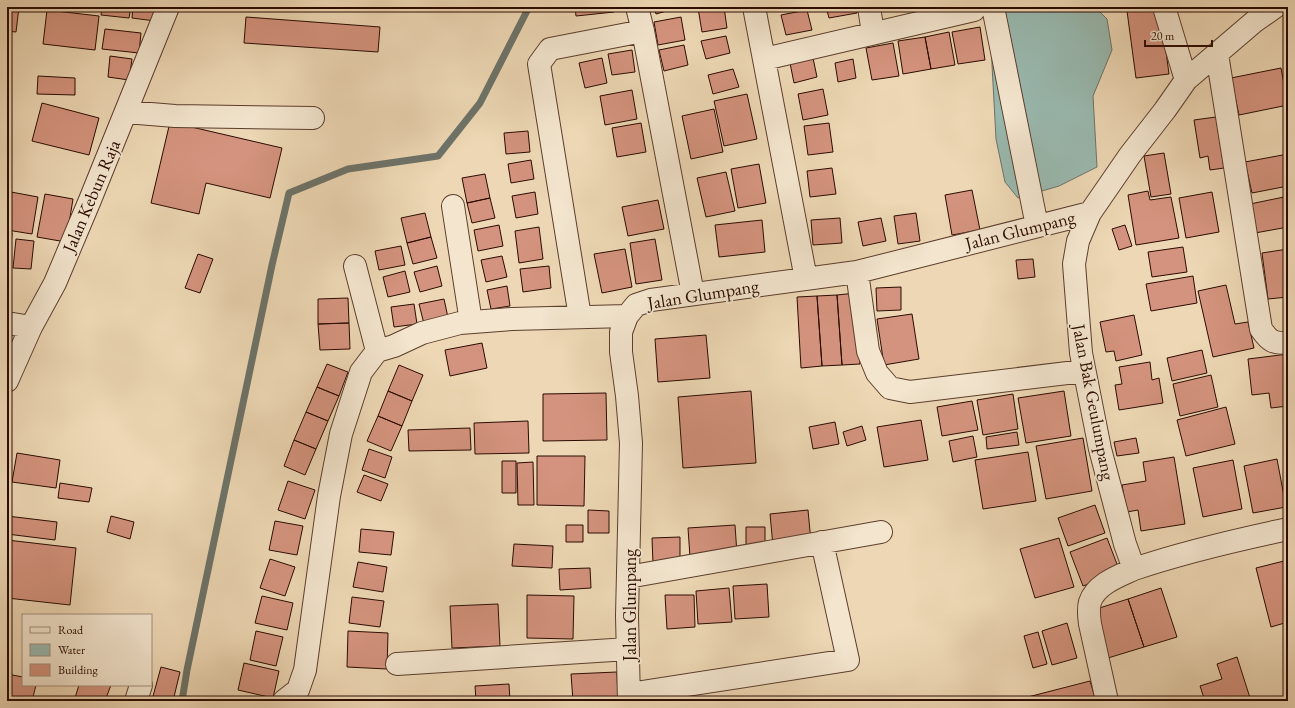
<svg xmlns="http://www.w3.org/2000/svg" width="1295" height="708" viewBox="0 0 1295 708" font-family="'EB Garamond',serif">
<rect width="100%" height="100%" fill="#edd7b4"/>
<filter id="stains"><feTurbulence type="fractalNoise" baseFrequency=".005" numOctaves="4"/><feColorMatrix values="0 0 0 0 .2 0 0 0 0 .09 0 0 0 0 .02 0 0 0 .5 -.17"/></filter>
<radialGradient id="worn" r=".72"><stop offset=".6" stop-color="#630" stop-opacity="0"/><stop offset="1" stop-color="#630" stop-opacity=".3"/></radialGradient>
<!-- water -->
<path fill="#99b9af" stroke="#6d7369" d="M991 7H1095L1107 19 1112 50 1093 96 1097 167 1059 186 1018 198 1005 182 996 139 992 65Z"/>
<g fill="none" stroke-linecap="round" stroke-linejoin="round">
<!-- stream -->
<path stroke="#6d7369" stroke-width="7" d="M182 701 187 670 272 265 289 193 348 169 438 156 480 103 529 7"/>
</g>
<!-- building -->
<path fill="#d4937e" stroke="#2b0b00" d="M7 7H19L16 32 7 31Z
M102 7H131L129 18 101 15Z
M133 7H157L155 21 132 18Z
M575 7H614V12L576 16Z
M654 7H677V8L656 14Z
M705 7H724L727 28 702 32 698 8Z
M826 7H856L857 13 829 18Z
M1160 7 1169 74 1136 78 1127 11Z
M47 10 99 16 95 50 43 44Z
M807 10 812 30 786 35 781 15Z
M246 17 380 27 378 52 244 43Z
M681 17 685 40 658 45 654 22Z
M980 27 985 60 958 64 952 32Z
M105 29 141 33 139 53 102 49Z
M949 32 955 65 931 69 925 37Z
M726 36 730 53 706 59 701 41Z
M925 37 931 69 903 74 898 41Z
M893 43 899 76 872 80 866 48Z
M684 45 688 65 664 71 659 50Z
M632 50 635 72 612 75 608 54Z
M110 56 132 59 129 80 108 77Z
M602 58 607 83 585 88 579 63Z
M813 58 817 77 794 83 790 63Z
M853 59 856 78 838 82 835 63Z
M1281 68 1288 105 1239 115 1231 78Z
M733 69 739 87 713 94 708 75Z
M38 76 75 78V95L37 94Z
M823 89 828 115 803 120 798 94Z
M632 90 637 119 605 125 600 96Z
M747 94 757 139 724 146 714 101Z
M42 103 99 118 89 155 32 141Z
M714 109 723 152 691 159 682 116Z
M1216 117 1224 168 1210 170 1208 156 1200 158 1194 120Z
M170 122 282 148 270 198 206 183 199 214 151 203Z
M641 123 646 152 617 157 612 128Z
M829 123 833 152 808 155 804 126Z
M528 131 530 152 506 154 504 133Z
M1164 153 1171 194 1151 197 1144 156Z
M1288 154V186L1252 193 1245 162Z
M531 160 534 179 511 183 508 164Z
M759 164 766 203 738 208 731 169Z
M832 168 836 194 810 197 807 171Z
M726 172 735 211 706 217 697 178Z
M485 174 490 198 467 203 462 178Z
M972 190 980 230 952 235 945 195Z
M1148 191 1150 200 1171 197 1179 238 1136 245 1128 195Z
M11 192 38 197 32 234 7 230V217Z
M535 192 538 214 516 218 512 196Z
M1212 192 1219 232 1186 238 1179 198Z
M45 194 73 199 66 242 37 237Z
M1284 197 1288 220V227L1255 233 1250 204Z
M490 198 495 218 472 223 467 203Z
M658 200 664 229 628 236 622 207Z
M425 213 431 237 407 243 401 218Z
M916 213 920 241 898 244 894 216Z
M840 218 842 243 813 245 811 220Z
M881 218 886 241 863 246 858 222Z
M762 220 765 252 719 257 715 225Z
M499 225 503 246 478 251 474 230Z
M1125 225 1132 246 1119 250 1112 229Z
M539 227 543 259 519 263 515 231Z
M7 233H12L7 287Z
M431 237 437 258 413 264 407 243Z
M16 239 34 241 31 269 13 268Z
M655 239 662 280 636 284 630 243Z
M401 246 405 265 379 270 375 251Z
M1183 247 1187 272 1152 277 1148 252Z
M625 249 632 287 602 293 594 254Z
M1288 249V297L1268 299 1262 253Z
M198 254 213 259 200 293 185 288Z
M502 256 507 277 486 282 481 260Z
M1033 259 1035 277 1018 279 1016 260Z
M437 266 442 286 420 292 414 272Z
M549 266 551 288 523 292 520 269Z
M405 271 410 292 388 297 383 277Z
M1193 276 1197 303 1151 311 1146 284Z
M1226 285 1235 324 1248 322 1254 348 1213 357 1198 291Z
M507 286 510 306 491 309 487 290Z
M901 287V310L877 311 876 288Z
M856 293 860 364 842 365 837 295Z
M837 295 842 365 822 366 817 296Z
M817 296 822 366 801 368 797 297Z
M348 298 349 323 318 324V299Z
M444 299 449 322 425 328 419 304Z
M414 304 417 324 394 327 391 307Z
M912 314 919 359 884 365 877 319Z
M1134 315 1142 355 1116 361 1114 351 1106 352 1100 322Z
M349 323 350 349 320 350 318 324Z
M706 335 710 378 658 382 655 339Z
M482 343 487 368 450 376 445 350Z
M1202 350 1207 373 1172 381 1167 358Z
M1288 354V406L1271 408 1269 393 1252 395 1248 359Z
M1150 362 1152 380 1159 378 1163 403 1119 410 1115 385 1122 384 1119 367Z
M327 364 348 372 339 396 317 387Z
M399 365 423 375 412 401 388 391Z
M1211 375 1218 407 1180 416 1173 384Z
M317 387 339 396 328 421 306 412Z
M388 391 412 401 402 426 378 416Z
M751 391 756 463 683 468 678 397Z
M1064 391 1071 436 1026 443 1018 398Z
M606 393 607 440 543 441V394Z
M1013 394 1018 429 983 435 977 400Z
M972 401 978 430 942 436 937 407Z
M1226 407 1235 444 1186 456 1177 420Z
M306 412 328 421 316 449 294 440Z
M378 416 402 426 391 451 367 441Z
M921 420 928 460 884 467 877 427Z
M528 421 529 453 475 454 474 423Z
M835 422 839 444 813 449 809 427Z
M862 426 866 440 847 446 843 432Z
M470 428 471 450 409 451 408 430Z
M1017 432 1019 445 987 449 986 437Z
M973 436 977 457 953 462 949 441Z
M1083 438 1092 491 1046 499 1036 446Z
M1136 438 1139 453 1117 456 1114 442Z
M294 440 316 449 305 475 284 466Z
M369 449 392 457 385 478 362 470Z
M1028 452 1036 501 983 509 975 460Z
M17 453 60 460 56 488 12 482Z
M537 456H585L584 506 537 505Z
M1174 457 1185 524 1141 531 1138 510 1127 512 1122 485 1146 481 1143 462Z
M1277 459 1286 507 1253 513 1244 466Z
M1233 460 1242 509 1203 517 1193 468Z
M502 461H516V493H502Z
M533 462 534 505H518L517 463Z
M364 475 388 484 381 501 357 492Z
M288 481 315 490 305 519 278 510Z
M60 483 92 488 89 502 58 498Z
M1095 505 1105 533 1068 546 1058 518Z
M588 510 609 511V533H588Z
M808 510 811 542 773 546 770 514Z
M7 516 57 522 55 540 7 534Z
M111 516 134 522 130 539 107 532Z
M275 521 303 526 297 555 269 550Z
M566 525H583V542H566Z
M735 525 737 554 690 557 688 528Z
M746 527H765V550H746Z
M361 529 394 532 391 555 359 552Z
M680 537V564H653L652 538Z
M1059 538 1074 587 1035 598 1020 549Z
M1107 538 1120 572 1083 586 1070 552Z
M7 540 76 548 70 605 7 598Z
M514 544 553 546 552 568 512 566Z
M270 559 295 567 285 596 260 588Z
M1288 560V622L1271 627 1256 568Z
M358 562 387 567 383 592 353 587Z
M590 568 591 588 560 590 559 569Z
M767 584 769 617 735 619 733 586Z
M729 588 732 622 698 624 696 591Z
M1161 588 1177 637 1144 647 1128 599Z
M527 595 574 596 573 639 527 638Z
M665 595H694L695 627 667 629Z
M262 596 293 603 287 630 255 623Z
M352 597 384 601 380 627 349 623Z
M1128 599 1144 647 1108 658 1093 610Z
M498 604 500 646 452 648 450 606Z
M1067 623 1077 658 1052 665 1042 631Z
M256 631 283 637 276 666 250 660Z
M348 631 388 633 387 669 347 667Z
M1038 632 1047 664 1033 668 1024 636Z
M1237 657 1251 701H1205L1200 686 1222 679 1217 664Z
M244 663 279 671 273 698 238 690Z
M161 667 180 672 173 701 152 700Z
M617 672 618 701H573L571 674Z
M7 674 23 677V685H36L32 701H7Z
M1090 681 1096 701H1025L1024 698Z
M509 684 510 701H476L475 686Z
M79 685H111L105 701H74Z"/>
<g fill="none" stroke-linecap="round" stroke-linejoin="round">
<defs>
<path id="minor" d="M754 7 806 279
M869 7 873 33
M993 7 1037 226
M1164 7 1186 80
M643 31 693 294
M1217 54 1261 329C1270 342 1273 343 1288 343
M764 59 974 10
M126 112 175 116 313 118
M453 206 471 322
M355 266 377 351
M857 272 868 351 877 373 890 388 910 392 1084 371
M580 317 539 64 550 49 643 31 637 7
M7 323 31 327
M7 381 31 327 55 283 90 200 168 7
M1134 569C1184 552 1236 540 1288 529
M628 577 881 532
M397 664 628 649
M629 694 848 660 822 542
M136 701 141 685
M284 701 298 690 305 670 329 496 341 434 361 372 377 351 394 346 422 333 460 323 512 319 627 316
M629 701 627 616 631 443 627 396 621 352V332L627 316 636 305 651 300 857 272 1090 213
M1107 701 1090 624C1089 617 1088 609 1090 602 1096 584 1119 576 1134 569L1125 544 1100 449 1081 353 1074 264 1078 241 1090 213 1130 155 1165 110 1186 80 1255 21 1275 7"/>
</defs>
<!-- minor casing -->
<use href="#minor" stroke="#5c3e2d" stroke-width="24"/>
<!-- minor -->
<use href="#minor" stroke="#f3e5ce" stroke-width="22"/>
</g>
<g text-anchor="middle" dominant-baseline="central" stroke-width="3.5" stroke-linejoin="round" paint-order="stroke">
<!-- street labels -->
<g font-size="18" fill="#2b0b00" stroke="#f3e5ce">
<text transform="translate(91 196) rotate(-67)">Jalan Kebun Raja</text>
<text transform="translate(1020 230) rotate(-14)">Jalan Glumpang</text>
<text transform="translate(703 294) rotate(-9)">Jalan Glumpang</text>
<text transform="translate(1094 402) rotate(79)">Jalan Bak Geulumpang</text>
<text transform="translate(629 605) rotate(-90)">Jalan Glumpang</text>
</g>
</g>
<!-- margin -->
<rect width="1295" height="708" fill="none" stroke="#edd7b4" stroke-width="24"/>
<rect x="8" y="8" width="1279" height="692" fill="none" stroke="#2b0b00" stroke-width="2"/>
<rect x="12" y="12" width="1271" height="684" fill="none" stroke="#2b0b00"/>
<!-- legend -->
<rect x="22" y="614" width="130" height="72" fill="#f3e5ce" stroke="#a38e7c"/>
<rect x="30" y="627" width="20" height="6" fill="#f3e5ce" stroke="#a38e7c"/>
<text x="58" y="634" font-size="12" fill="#2b0b00">Road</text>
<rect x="30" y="644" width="20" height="12" fill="#99b9af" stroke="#a38e7c"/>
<text x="58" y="654" font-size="12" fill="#2b0b00">Water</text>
<rect x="30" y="664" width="20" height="12" fill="#d4937e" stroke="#a38e7c"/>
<text x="58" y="674" font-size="12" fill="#2b0b00">Building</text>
<!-- scale -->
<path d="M1145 40v6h67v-6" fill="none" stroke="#2b0b00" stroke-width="2"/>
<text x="1151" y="40" font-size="12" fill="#2b0b00" stroke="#f3e5ce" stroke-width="3" paint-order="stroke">20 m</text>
<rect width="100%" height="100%" filter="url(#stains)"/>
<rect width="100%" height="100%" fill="url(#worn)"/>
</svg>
